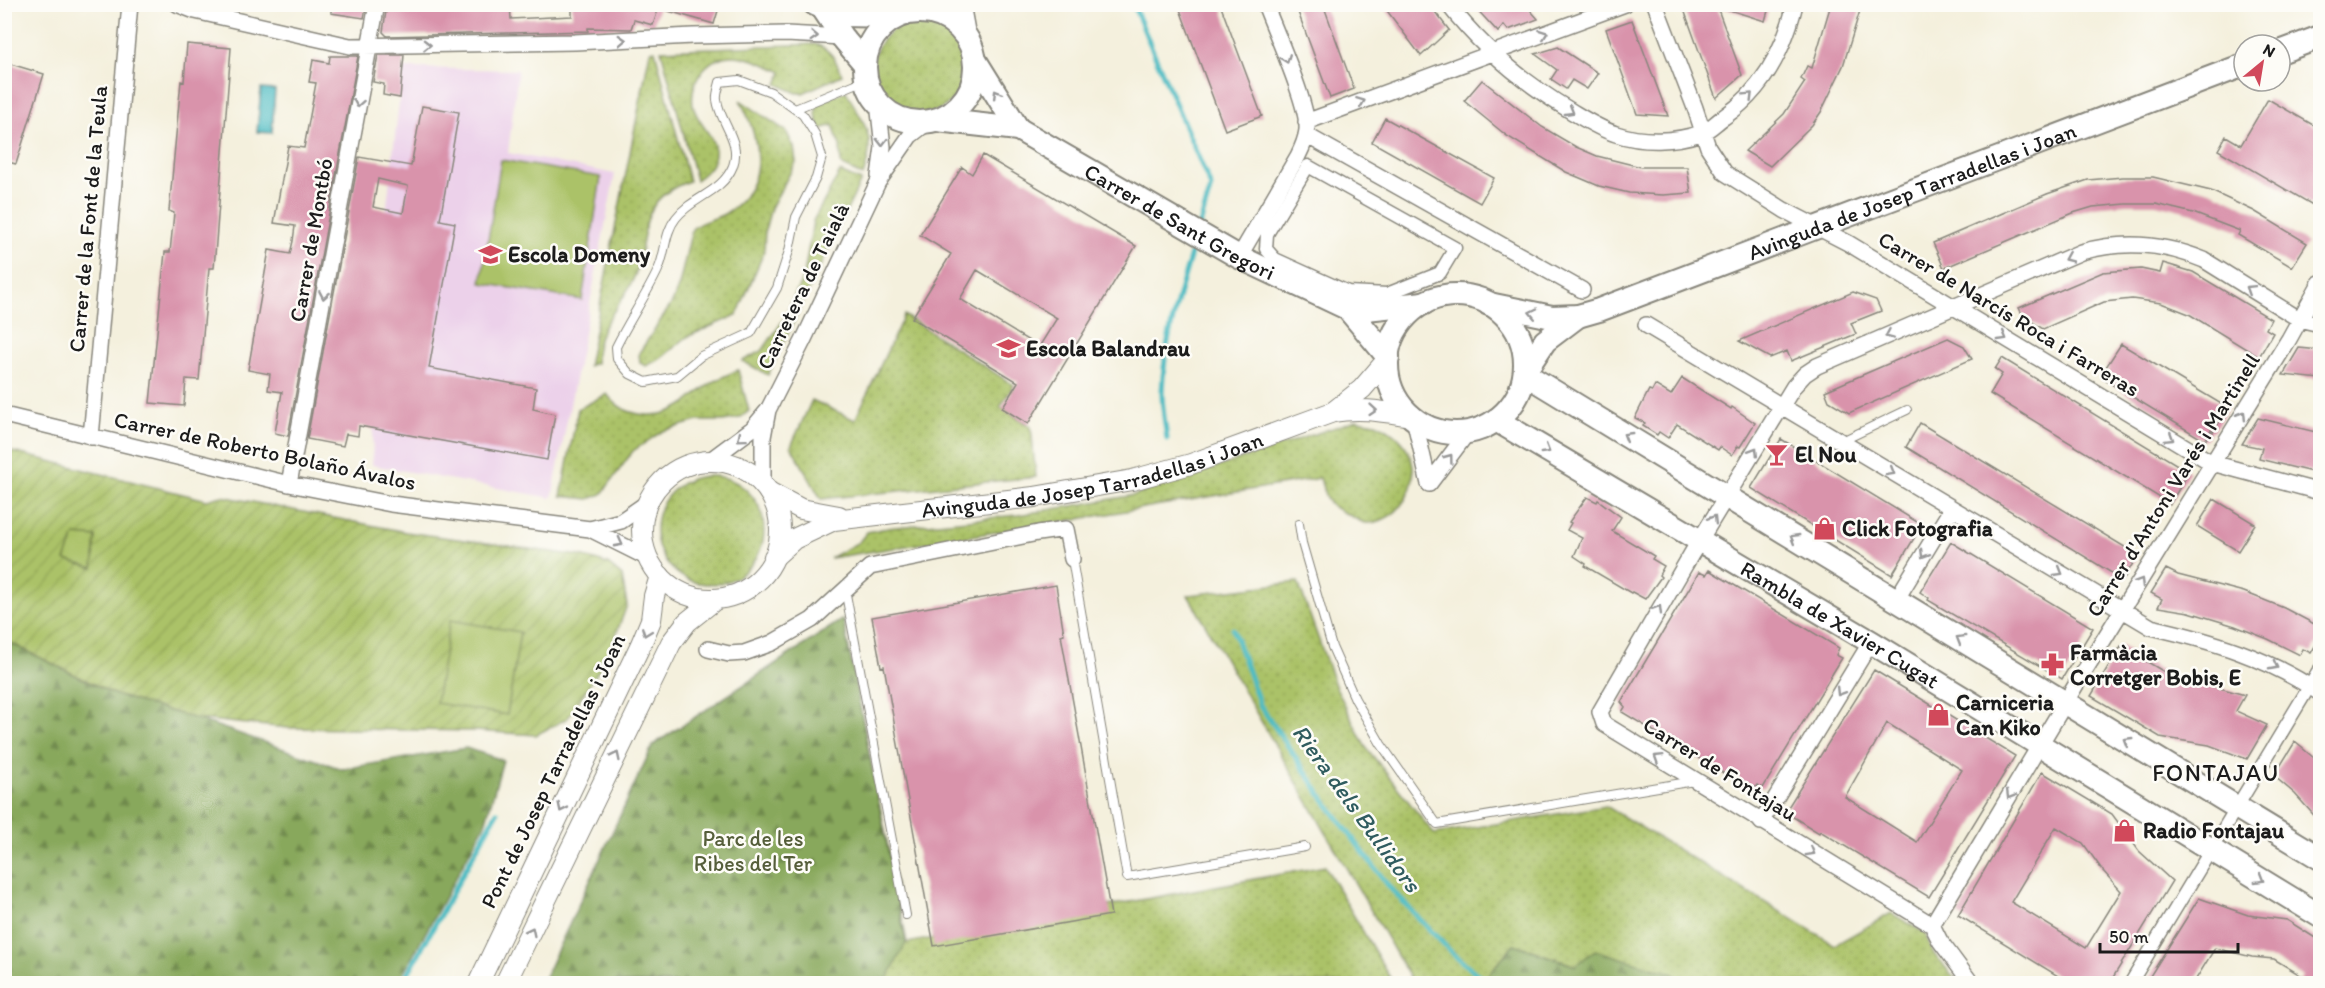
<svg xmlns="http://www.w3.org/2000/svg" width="2325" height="988" viewBox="0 0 2325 988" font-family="Itim,sans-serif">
<defs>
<pattern id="grass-dots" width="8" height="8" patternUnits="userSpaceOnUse" patternTransform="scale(1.5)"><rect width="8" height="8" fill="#abc267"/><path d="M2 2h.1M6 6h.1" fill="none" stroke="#93a659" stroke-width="1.8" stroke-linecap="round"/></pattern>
<pattern id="forest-firs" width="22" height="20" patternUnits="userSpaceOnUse" patternTransform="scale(1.5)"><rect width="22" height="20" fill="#88a85c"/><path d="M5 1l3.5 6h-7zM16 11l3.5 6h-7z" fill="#6e884b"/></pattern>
<pattern id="garden-furrows" width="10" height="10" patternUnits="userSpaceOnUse" patternTransform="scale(1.5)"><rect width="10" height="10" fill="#abc267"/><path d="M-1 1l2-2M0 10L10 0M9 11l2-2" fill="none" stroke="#93a659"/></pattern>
</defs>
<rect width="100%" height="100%" fill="#fdfcf7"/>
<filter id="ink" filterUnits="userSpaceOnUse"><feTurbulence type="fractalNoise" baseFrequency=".0167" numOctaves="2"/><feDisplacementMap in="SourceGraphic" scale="12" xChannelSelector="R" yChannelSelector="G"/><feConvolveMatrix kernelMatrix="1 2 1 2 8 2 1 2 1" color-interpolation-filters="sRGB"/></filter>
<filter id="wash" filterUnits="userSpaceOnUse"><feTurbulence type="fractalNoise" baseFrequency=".008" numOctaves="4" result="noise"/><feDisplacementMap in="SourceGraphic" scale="24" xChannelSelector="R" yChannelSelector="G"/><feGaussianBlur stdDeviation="1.35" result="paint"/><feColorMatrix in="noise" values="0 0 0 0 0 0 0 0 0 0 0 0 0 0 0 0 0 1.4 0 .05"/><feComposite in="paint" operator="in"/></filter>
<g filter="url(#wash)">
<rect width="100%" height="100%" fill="#f4f0dd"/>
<!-- built -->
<path fill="#ecd1ea" d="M403 68 518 70 508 153 615 174 552 498 372 465 374 409 372 333Z"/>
<!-- grass -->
<path fill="url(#grass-dots)" stroke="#646f42" stroke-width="1.5" d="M873 68a46 46 0 1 1 92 0a46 46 0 1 1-92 0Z
M815 44C831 49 836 60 842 75L803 93H797L777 84 782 72C757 60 725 44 703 70 695 80 691 92 693 105 696 122 713 133 715 150 716 164 706 173 696 180L661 50Z
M655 50 689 181C676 186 663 193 655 204 640 227 645 251 635 275 622 309 595 322 596 363L588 366 650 51Z
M846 91C864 125 878 135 863 176L841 165 840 146 833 125 821 129C807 100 823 101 846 91Z
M740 100 786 131 794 147 796 162 771 208 765 230 764 252 737 315 687 337 660 359 646 366 640 363 639 353 672 303 679 285 692 229C701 220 715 220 726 213 770 185 760 139 740 100Z
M840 172 861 181 768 375 742 361 762 351 784 319 804 275 813 221Z
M904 315 1014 385 1000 407 1031 427 1036 477 821 499 791 446 812 400 855 420Z
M738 370 749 411 740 418 723 421H697L663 431 633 451 602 494 589 499 561 496 578 409 607 394C624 418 658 421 683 405 692 399 699 391 709 385 718 378 728 375 738 370Z
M1356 420C1363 421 1372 421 1378 424 1414 441 1425 477 1399 508 1392 516 1378 524 1366 523 1361 522 1354 518 1349 515 1325 504 1327 503 1320 478L1055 523 830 558 859 542 867 532 887 528 1018 515 1135 495Z
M656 530a54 54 0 1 1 108 0a54 54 0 1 1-108 0Z
M1298 582 1335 685 1365 746 1434 834 1606 806 1835 945 1891 913 1925 933 1933 953 1959 983H1685L1674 974 1576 966 1514 944 1481 983H1413L1188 595Z
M843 619 907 943 1325 866 1393 983 542 984 653 745Z"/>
<!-- forest -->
<path fill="url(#forest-firs)" stroke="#52623c" stroke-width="1.5" d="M843 619 906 943 885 983H542L653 745Z
M4 640 116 695 197 719 342 769 466 748 503 760 485 824 398 983H5Z
M1514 944 1575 966 1595 950 1674 974 1685 983H1481Z"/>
<!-- garden -->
<path fill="url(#garden-furrows)" stroke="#646f42" stroke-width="1.5" d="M5 450 207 500 222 496 406 532 581 556 608 564 622 576 627 605 609 654 568 718 536 735 475 731 288 728 197 719 116 695 5 640Z"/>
<!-- pitch -->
<path fill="#abc267" stroke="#646f42" stroke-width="1.5" d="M501 160 601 177 582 300 481 283Z
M75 535 96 537 93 568 65 560Z
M450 620 520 632 507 715 436 703Z"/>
<!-- water -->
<path fill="#4dbcc3" stroke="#346c70" stroke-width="1.5" d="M261 89 275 90 272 133 257 132Z"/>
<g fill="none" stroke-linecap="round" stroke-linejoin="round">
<!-- stream -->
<path stroke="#4dbcc3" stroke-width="5" d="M1133 4 1211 187 1199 228
M1167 439C1165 423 1162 407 1162 392 1164 339 1181 288 1196 237
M1233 629 1260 705 1328 805 1390 888 1454 955 1489 984
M402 984 497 812"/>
</g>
<g id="blocks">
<!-- building -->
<path fill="#d993ab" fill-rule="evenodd" d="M331 4H367L364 18 331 13Z
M387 4H510L511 19 572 16V4H660L653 25 634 20 631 29 588 28V31L387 36 383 32Z
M661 4H720L714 24 661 9Z
M1178 4H1220L1262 116 1225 130Z
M1295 4H1323L1354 89 1330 98Z
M1382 4H1429L1449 30 1421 56Z
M1472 4H1525L1538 19 1508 30 1504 25 1498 32Z
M1682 4H1716L1738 64 1742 75 1716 98Z
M1724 4H1770L1765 21 1723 8Z
M1831 4H1862L1843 66 1821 112 1812 125 1770 166 1745 151 1784 114 1805 82 1801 79 1807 66 1812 68Z
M1632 20 1668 116 1637 114 1606 29Z
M187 44 231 48 214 268H209L199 380 186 379 184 406 150 403 165 252H170L174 213 169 211 181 81 184 82Z
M1558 47 1598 73 1587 89 1572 80 1566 89 1551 79 1557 70 1535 54Z
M378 55H404L400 98 383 95 384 84 373 82Z
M330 56H358L288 436 275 433 282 392 268 390 270 374 248 370 269 250 290 254 293 241 295 226 274 223 288 146 304 148 316 83 309 82 313 60 329 63Z
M4 62 44 74 16 164 4 161Z
M1482 80 1542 127 1576 147 1597 156 1641 167H1687L1691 193 1663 195 1629 193 1599 186 1566 172 1507 136 1464 101Z
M2268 99 2320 129V199L2316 207 2218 150 2226 136 2241 145Z
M422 106 459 112 440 220 455 223 429 368 536 388 533 409 555 414 547 460 359 426 358 436 346 434 343 446 307 439 359 157 411 166ZM378 179 408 186 403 213 373 207Z
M1385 118 1494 178 1480 203 1372 142Z
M983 155 1136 246 1028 424 1002 408 1018 382 912 318 951 254 920 235 962 167 972 174ZM977 270 1057 318 1039 347 960 299Z
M2123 177H2153L2211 191 2254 211 2307 243 2292 267 2238 235 2240 231 2193 213 2156 204H2126L2093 207 2073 213 1944 268 1933 243 2047 194 2088 180Z
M2163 263 2193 272 2271 319 2266 329 2273 333 2259 357 2189 314 2161 303 2132 299 2104 302 2043 329 2023 316 2019 308 2103 272 2141 269 2160 273Z
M1853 292 1876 300 1881 311 1851 323 1856 334 1846 338 1791 361 1787 351 1770 358 1739 341Z
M1948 338 1964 346 1972 359 1849 413 1829 401 1825 391Z
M2121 344 2228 408 2213 432 2211 430 2205 441 2103 379 2109 369 2106 367Z
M2299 348 2320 350V379L2283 375Z
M2002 358 2189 472 2170 504 1990 394 2002 374 1995 369Z
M1682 378 1731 409 1732 407 1755 423 1740 447 1738 446 1732 455 1720 447 1718 450 1677 424 1668 438 1659 432 1657 435 1643 426 1645 423 1635 418 1649 390 1652 391 1655 385 1671 395Z
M2258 418 2320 433V474L2259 459 2262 448 2242 444Z
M1920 423 2138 555 2123 580 1906 447Z
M1781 439 1922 525 1892 575 1751 488Z
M1587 497 1597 502 1598 500 1621 517 1612 531 1654 556 1652 559 1664 566 1659 575 1661 577 1645 599 1632 592 1631 593 1585 566 1586 564 1574 556 1582 538 1567 530 1571 523 1569 522Z
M2214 499 2255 524 2238 551 2197 526Z
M1951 542 2093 628 2062 679 1928 600 1929 598 1920 592Z
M2166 569 2178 575 2244 592 2284 608 2320 627V638L2311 653 2303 649 2300 655 2268 639 2235 626 2189 612 2158 607 2162 599 2151 593Z
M1709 570 1839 648 1836 655 1842 658 1763 788 1757 785 1753 791 1622 712 1625 707 1621 702 1699 572 1706 575Z
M1056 585 1064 634 1061 635 1111 915 934 946 884 666 881 667 872 617Z
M2121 646 2176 679 2216 687 2245 695 2236 711 2267 725 2247 759 2209 745 2160 737 2091 696Z
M1874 670 2015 756 1929 897 1820 831 1819 833 1785 812ZM1887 723 1962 770 1917 842 1845 797Z
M2295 742 2320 763V822L2295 794 2274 776Z
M2042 772 2112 814 2139 851 2172 881 2109 984H2071L1958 915ZM2056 827 2083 843 2103 871 2121 891 2086 948 2011 902Z
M2199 898 2248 915 2287 920 2320 941V984H2298L2302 976 2274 959 2252 957 2215 948 2193 984H2145Z"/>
</g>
</g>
<g filter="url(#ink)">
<use href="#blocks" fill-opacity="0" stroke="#88867c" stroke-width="1.5"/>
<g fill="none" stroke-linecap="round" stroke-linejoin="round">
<defs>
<path id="service" d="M739 80 771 92 803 115 815 134 822 157 816 178 796 217 789 251 777 288 751 333 701 356 677 376 646 382 630 374 617 359 616 347C629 320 646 296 658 270 666 253 664 233 676 218 693 196 722 193 733 166 742 141 720 123 717 100 716 95 719 87 720 82Z
M795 109 865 80
M1842 441 1907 410
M1299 524 1302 543 1332 647 1355 699 1381 744 1437 824 1694 781
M1072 559 1127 877 1305 847
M845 589 906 915"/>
<path id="pedestrian" d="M1308 166 1455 248 1440 273 1387 294 1348 292 1275 259 1266 249 1267 234Z
M2130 984 2320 669"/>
<path id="minor" d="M177 4 195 11 350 46 575 42 693 36 786 34 842 37
M962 4 969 42
M1448 4C1482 48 1524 83 1571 111 1586 120 1600 129 1616 134 1643 143 1675 142 1701 133 1710 130 1716 122 1724 117 1763 90 1784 51 1795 4
M1655 4 1695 108 1708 147 1725 173 1784 210 1848 243 2212 463 2320 492
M878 103 883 147 879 176
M1306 122 1625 4
M1306 135 1582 290
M1239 257 1298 156C1302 148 1306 139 1307 130 1309 106 1275 31 1265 4
M1646 325 2151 627C2213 641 2266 657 2320 693
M4 415 289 484 391 504 590 529 648 558
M1414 418 1429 484
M91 437 130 4
M709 461 752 429 768 410 804 339 878 182 910 136 928 122
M289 484 377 4
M763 484V437L768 410
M1429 484 1468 432
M590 529 621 521 647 503
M1896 600 1952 508
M708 649 729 654 744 653 772 643 812 620 870 567 1038 533 1066 529 1072 559
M1761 822 1871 642
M1932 925 2077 683 2289 339 2320 283
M1972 984 1940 941 1932 925 1604 724 1600 712 1692 553 1794 386 1805 374 1817 366 2081 252C2124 240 2163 243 2204 260L2299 319 2320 324"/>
<g id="tertiary">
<path d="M1333 412 1362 389 1387 360"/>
<circle cx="711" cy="530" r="69"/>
<path d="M769 492 801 509 839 516"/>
<path id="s1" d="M774 557 794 539 834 520 1034 497 1132 480 1191 464 1333 412C1361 407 1385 412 1412 416"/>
<path d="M478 984 641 644 651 620 654 596 660 576"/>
<path d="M505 984 671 643 687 622 716 599"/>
</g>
<g id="secondary">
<path d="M815 4 841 15 898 16"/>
<path d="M824 10 842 37 864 63"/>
<circle cx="920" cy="67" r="55"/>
<path d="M2280 52 2320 37"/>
<path d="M975 60 1018 129"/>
<path id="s2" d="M937 120 1018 129 1239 257 1347 308 1366 309 1424 303"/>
<circle cx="1456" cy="364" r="69"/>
<path id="s3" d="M1489 304 1552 317 1578 316 1599 310 2244 65"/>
<path d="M1347 308 1388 357"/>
<path d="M1525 371 1545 341 1578 316"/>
<path d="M1525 374 2320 858"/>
<path id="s4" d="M1496 420 1871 642 2320 916"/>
</g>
</defs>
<!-- service casing -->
<use href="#service" stroke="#88867c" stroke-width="10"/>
<!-- pedestrian casing -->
<use href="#pedestrian" stroke="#88867c" stroke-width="15"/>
<!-- minor casing -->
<use href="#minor" stroke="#88867c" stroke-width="18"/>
<!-- tertiary casing -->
<use href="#tertiary" stroke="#88867c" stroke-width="22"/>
<!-- secondary casing -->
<use href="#secondary" stroke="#88867c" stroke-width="26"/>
<!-- service -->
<use href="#service" stroke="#fff" stroke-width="8"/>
<!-- pedestrian -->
<use href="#pedestrian" stroke="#fff" stroke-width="12"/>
<!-- minor -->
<use href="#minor" stroke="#fff" stroke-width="15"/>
<!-- tertiary -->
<use href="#tertiary" stroke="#fff" stroke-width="20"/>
<!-- secondary -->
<use href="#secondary" stroke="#fff" stroke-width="22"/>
</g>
<!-- one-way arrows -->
<defs><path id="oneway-chevron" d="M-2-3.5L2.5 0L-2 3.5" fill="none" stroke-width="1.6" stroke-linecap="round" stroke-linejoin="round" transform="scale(1.5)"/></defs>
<g stroke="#999">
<use href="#oneway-chevron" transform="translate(1544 34) rotate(-20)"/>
<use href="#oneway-chevron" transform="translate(814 36) rotate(3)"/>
<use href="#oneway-chevron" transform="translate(622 40) rotate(-3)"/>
<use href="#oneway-chevron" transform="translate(427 45) rotate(-1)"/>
<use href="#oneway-chevron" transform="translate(1286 59) rotate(69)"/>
<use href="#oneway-chevron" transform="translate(997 94) rotate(-121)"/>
<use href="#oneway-chevron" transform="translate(1749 96) rotate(-45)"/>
<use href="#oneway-chevron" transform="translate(1361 102) rotate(-21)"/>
<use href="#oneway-chevron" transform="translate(358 103) rotate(100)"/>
<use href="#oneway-chevron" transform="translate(1570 111) rotate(31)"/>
<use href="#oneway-chevron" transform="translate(882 142) rotate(90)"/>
<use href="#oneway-chevron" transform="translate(2068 258) rotate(157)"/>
<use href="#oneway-chevron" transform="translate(2250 289) rotate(-148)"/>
<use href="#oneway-chevron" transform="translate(324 295) rotate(100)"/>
<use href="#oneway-chevron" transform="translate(1533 313) rotate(-168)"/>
<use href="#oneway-chevron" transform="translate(1889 335) rotate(156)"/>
<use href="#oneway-chevron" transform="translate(2003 337) rotate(31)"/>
<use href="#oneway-chevron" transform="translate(1373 410) rotate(5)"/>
<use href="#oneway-chevron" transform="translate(2242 415) rotate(-58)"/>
<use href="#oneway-chevron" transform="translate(1627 436) rotate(-149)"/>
<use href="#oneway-chevron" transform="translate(741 438) rotate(140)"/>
<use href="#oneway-chevron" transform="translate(2170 438) rotate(32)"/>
<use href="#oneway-chevron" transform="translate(1546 450) rotate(31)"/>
<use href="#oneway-chevron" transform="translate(1754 451) rotate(-58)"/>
<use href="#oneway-chevron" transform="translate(1449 458) rotate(-53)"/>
<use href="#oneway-chevron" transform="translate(1891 472) rotate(31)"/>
<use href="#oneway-chevron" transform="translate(1713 519) rotate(-58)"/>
<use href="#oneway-chevron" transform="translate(1794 538) rotate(-149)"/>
<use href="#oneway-chevron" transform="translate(619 543) rotate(28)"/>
<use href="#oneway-chevron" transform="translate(1924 554) rotate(121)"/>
<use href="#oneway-chevron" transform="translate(2059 572) rotate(31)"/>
<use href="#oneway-chevron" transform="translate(2140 582) rotate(-59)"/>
<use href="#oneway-chevron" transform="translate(1658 609) rotate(-59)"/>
<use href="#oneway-chevron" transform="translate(646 632) rotate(111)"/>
<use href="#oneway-chevron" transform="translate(1960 639) rotate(-149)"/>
<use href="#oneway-chevron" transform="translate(2274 666) rotate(28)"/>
<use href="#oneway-chevron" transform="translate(1840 692) rotate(122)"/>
<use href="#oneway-chevron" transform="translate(2127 741) rotate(-149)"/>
<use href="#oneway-chevron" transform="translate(616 756) rotate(-64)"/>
<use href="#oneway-chevron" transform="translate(1658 758) rotate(-148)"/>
<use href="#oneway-chevron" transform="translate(2010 795) rotate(121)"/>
<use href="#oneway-chevron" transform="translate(562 808) rotate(116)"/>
<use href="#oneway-chevron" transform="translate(1811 852) rotate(31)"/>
<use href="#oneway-chevron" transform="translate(2260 879) rotate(31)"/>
<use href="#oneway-chevron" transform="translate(531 931) rotate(-64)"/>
</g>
</g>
<!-- icons -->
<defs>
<symbol id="school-bare" viewBox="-9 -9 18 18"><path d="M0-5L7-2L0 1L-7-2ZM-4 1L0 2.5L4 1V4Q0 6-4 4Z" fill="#d1495b" stroke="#fdfcf7" stroke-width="2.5" paint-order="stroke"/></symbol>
<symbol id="bar-bare" viewBox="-9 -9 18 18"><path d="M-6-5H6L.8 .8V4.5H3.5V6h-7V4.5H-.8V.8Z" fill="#d1495b" stroke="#fdfcf7" stroke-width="2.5" paint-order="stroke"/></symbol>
<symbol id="shop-bare" viewBox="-9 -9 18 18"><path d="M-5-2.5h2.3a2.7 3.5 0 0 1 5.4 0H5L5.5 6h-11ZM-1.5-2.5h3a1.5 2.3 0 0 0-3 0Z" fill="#d1495b" stroke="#fdfcf7" stroke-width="2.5" paint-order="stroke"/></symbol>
<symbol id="pharmacy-bare" viewBox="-9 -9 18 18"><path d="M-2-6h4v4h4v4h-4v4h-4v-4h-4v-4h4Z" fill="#d1495b" stroke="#fdfcf7" stroke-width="2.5" paint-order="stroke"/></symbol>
</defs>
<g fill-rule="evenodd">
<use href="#school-bare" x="474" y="238" width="33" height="33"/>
<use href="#school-bare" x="992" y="332" width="33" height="33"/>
<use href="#bar-bare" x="1760" y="438" width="33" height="33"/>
<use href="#shop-bare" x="1808" y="512" width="33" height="33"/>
<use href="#pharmacy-bare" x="2036" y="648" width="33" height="33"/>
<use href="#shop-bare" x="1922" y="698" width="33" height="33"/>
<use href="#shop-bare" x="2108" y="814" width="33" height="33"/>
</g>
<g text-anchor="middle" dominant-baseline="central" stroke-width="5" stroke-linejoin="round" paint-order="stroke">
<!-- street labels -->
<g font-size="22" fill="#1c1c1c" stroke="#fdfcf7">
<text stroke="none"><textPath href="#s3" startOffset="447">Avinguda de Josep Tarradellas i Joan</textPath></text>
<text transform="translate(88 219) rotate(-85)">Carrer de la Font de la Teula</text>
<text stroke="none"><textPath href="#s2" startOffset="268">Carrer de Sant Gregori</textPath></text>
<text transform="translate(311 240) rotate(-80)">Carrer de Montbó</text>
<text transform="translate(803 286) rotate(-64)">Carretera de Taialà</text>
<text transform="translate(2009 314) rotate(31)">Carrer de Narcís Roca i Farreras</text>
<text transform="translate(265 451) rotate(12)">Carrer de Roberto Bolaño Ávalos</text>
<text stroke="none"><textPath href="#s1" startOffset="334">Avinguda de Josep Tarradellas i Joan</textPath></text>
<text transform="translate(2173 485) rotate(-58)">Carrer d'Antoni Varés i Martinell</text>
<text stroke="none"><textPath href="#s4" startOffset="400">Rambla de Xavier Cugat</textPath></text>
<text transform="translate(1720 769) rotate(32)">Carrer de Fontajau</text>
<text transform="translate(553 771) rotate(-64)">Pont de Josep Tarradellas i Joan</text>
</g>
<!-- poi labels -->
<g font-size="22" font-weight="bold" fill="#1c1c1c" stroke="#fdfcf7" text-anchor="start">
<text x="508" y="254">Escola Domeny</text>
<text x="1026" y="348">Escola Balandrau</text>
<text x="1795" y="454">El Nou</text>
<text x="1842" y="528">Click Fotografia</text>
<text x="2070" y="652">Farmàcia<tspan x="2070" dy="25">Corretger Bobis, E</tspan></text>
<text x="1956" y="702">Carniceria<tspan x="1956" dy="25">Can Kiko</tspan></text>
<text x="2143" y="830">Radio Fontajau</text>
</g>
<!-- park labels -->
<g font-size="22" fill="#555e3a" stroke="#fdfcf7">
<text x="753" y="838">Parc de les<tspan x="753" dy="25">Ribes del Ter</tspan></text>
</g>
<!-- neighbourhood labels -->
<g font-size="24" letter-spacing="1.5" fill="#1c1c1c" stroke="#fdfcf7">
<text x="2216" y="772">FONTAJAU</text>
</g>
<!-- water labels -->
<g font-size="24" font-style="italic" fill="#305c5f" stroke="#fdfcf7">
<text transform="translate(1357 808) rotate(54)">Riera dels Bullidors</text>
</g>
</g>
<!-- margin -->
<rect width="2325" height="988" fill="none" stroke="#fdfcf7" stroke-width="24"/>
<!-- north arrow -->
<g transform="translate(2262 63) rotate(30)"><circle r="28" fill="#fdfcf7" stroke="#a3a29f" stroke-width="1.5"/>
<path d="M0-4.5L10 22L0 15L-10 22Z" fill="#d1495b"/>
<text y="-9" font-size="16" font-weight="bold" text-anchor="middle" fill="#1c1c1c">N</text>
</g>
<!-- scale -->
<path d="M2100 943v9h138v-9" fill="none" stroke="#1c1c1c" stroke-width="3"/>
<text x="2109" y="943" font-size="18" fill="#1c1c1c" stroke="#fdfcf7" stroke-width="4.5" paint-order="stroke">50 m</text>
</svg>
